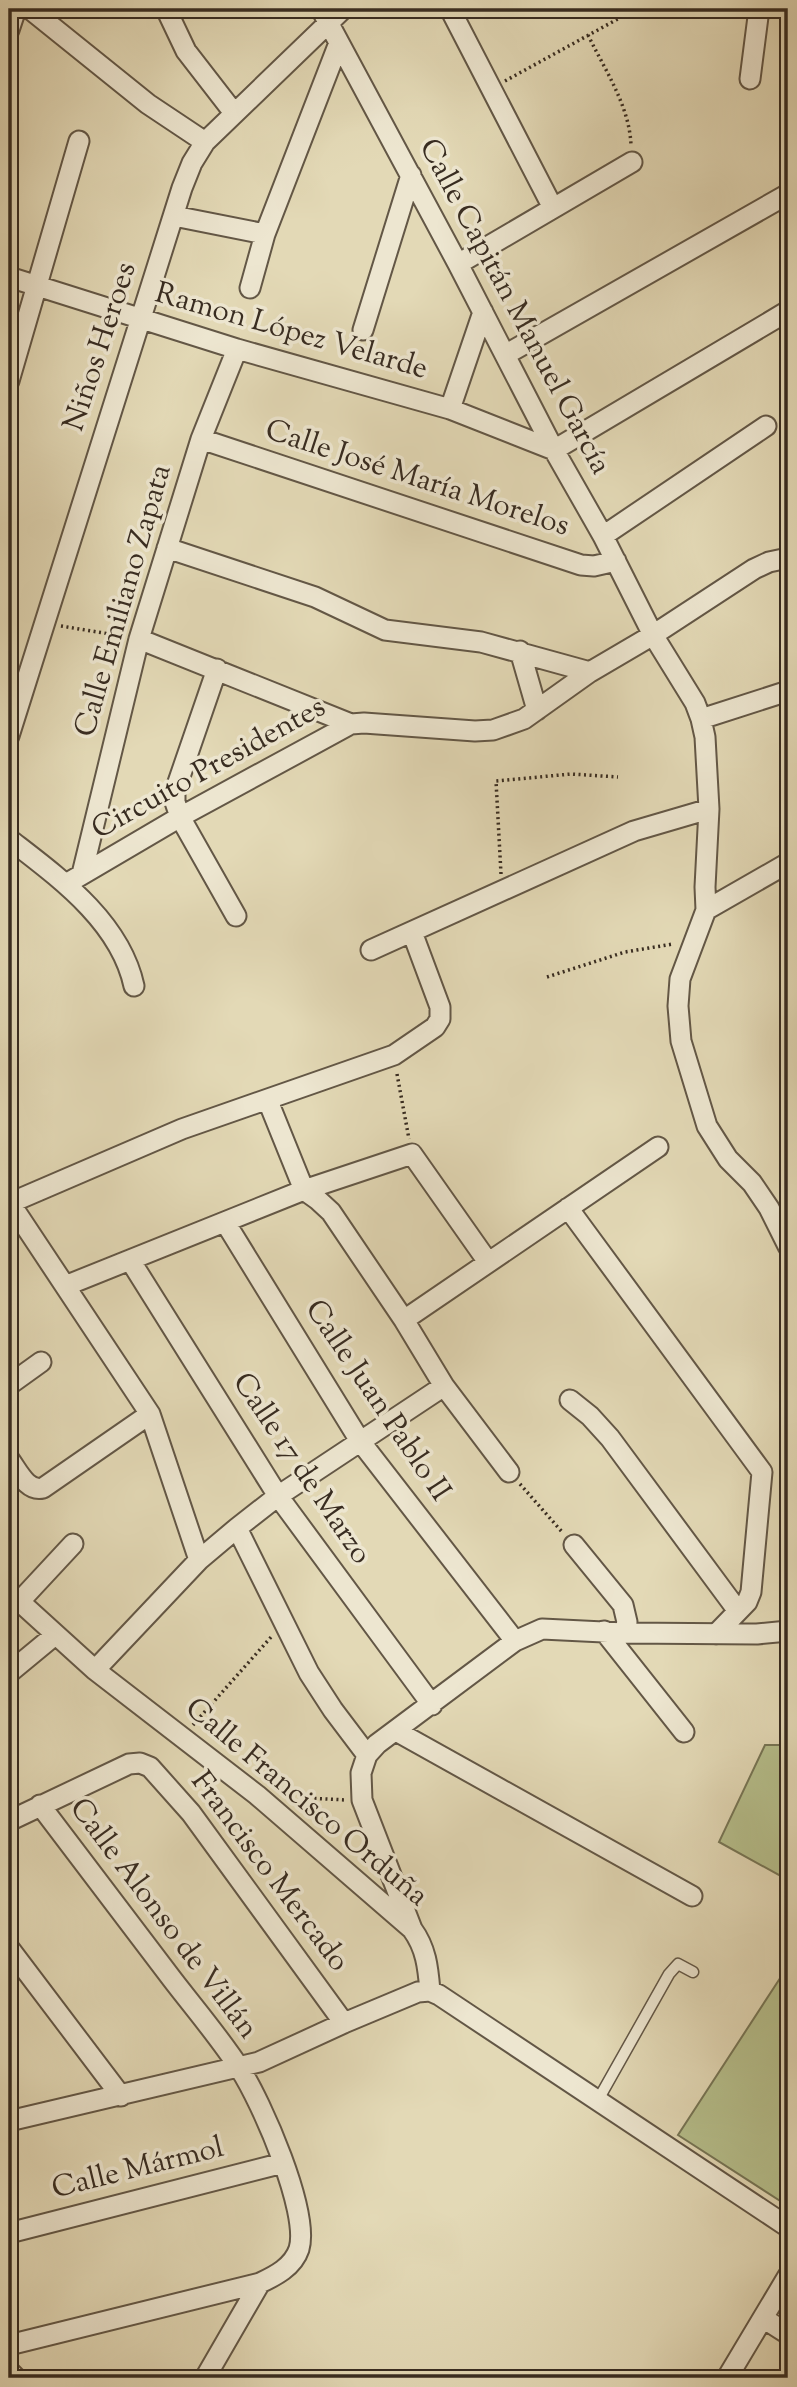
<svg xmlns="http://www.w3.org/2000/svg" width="797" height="2387" viewBox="0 0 797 2387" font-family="'Sorts Mill Goudy',serif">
<rect width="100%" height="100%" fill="#e3d9b6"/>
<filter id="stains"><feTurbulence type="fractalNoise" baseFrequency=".00286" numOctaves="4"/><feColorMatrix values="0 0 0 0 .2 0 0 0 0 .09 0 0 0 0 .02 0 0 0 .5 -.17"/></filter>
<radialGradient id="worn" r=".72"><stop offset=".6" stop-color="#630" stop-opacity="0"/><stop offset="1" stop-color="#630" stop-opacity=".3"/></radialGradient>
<!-- green -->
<path fill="#b6bf8c" stroke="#777656" stroke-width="2" d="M765 1745H788V1880L719 1842Z
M788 1966V2206L678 2135Z"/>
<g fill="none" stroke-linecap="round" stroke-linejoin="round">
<defs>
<path id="lane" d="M598 2100 669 1974 678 1964 693 1972"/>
<path id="street" d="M30 9 148 104 205 142
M166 9 186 51 234 113
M321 9 458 264 554 450 603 536 653 635 695 703 701 719 705 737 709 809 705 887 706 910 680 979 678 1006 681 1041 707 1126 728 1159 752 1183 769 1208 788 1246
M450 9 553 208
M9 30 16 9
M750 79 759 9
M174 216 265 234
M458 264 632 162
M9 277 237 349 450 409 554 450 788 311
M250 288 265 234 339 43
M363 330 411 175
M505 355 788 194
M9 381 79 141
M450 409 483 312
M201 439 581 565 594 566 616 561
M603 536 766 426
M167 548 315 597 385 630 481 642 590 672
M139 639 351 724
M520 651 537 710
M217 669 175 791V802L180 817 236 916
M701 719 788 691
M9 736 182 188 192 163 205 142 343 9
M9 839C58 877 120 921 134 986
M82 874 139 639 201 439 237 349
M66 884 180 817 351 724 364 723 475 731 493 730 524 719 590 672 653 635 754 569 769 562 788 558
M706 910 788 863
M371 950 634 831 709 809
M268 1101 304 1190 318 1200 331 1212 404 1320 444 1386 509 1472
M568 1208 762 1472 751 1592 747 1602 716 1634
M225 1222 360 1441 515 1641
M130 1260 278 1496 432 1705
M65 1286 304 1190 412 1154 488 1262
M404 1320 658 1147
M9 1385 41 1362
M570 1400 590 1416 610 1438 738 1611
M9 1459C18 1471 27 1492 43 1488L150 1414
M237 1528 309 1673 333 1710 367 1755
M574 1545 623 1605 627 1622 624 1633
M199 1560 150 1414 10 1203 182 1129 394 1055 435 1027 440 1019V1007L412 932
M9 1592 95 1670 257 1795 412 1929C426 1948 428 1967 430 1991
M20 1601 73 1544
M604 1631 684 1732
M95 1670 199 1560 237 1528 278 1496 444 1386
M9 1673 55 1635
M396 1731 692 1896
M9 1821 129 1764 140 1763 150 1767 191 1813 344 2023
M412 1929 362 1800 361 1773 367 1755 377 1744 515 1641 542 1629 624 1633 757 1634 788 1631
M9 1948 121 2096
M9 2121 259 2062 344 2023 418 1992 430 1991 439 1995 788 2227
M9 2233 283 2163
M763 2318 788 2334
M9 2345 260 2283C275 2276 293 2267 299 2249 310 2212 261 2101 240 2069 220 2038 195 2009 172 1979 128 1921 84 1863 40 1805
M9 2371 16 2378
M205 2378 260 2283
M727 2378 788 2276"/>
</defs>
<!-- lane casing -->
<use href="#lane" stroke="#635746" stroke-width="13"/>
<!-- street casing -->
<use href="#street" stroke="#635746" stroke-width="23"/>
<!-- path -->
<path stroke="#382c21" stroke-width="3.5" stroke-dasharray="2 3.5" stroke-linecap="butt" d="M588 35C605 70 630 107 631 146
M505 81 636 9
M61 626 122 636
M501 874 496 781 571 774 618 777
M547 977 625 952 673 944
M397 1074 409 1139
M520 1484 563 1533
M193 1725 272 1636
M287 1797 346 1800"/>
<!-- lane -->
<use href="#lane" stroke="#ede6d0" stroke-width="10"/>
<!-- street -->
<use href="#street" stroke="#ede6d0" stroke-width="19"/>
</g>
<g text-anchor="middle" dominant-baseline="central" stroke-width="7" stroke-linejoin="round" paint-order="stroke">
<!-- street labels -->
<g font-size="30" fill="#382c21" stroke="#ede6d0">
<text transform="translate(514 307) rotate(62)">Calle Capitán Manuel García</text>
<text transform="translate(291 332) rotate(16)">Ramon López Velarde</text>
<text transform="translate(101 347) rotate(-72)">Niños Heroes</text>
<text transform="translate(417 479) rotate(18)">Calle José María Morelos</text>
<text transform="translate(124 601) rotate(-74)">Calle Emiliano Zapata</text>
<text transform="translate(209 769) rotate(-29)">Circuito Presidentes</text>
<text transform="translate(377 1401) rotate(56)">Calle Juan Pablo II</text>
<text transform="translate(301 1469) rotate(56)">Calle 17 de Marzo</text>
<text transform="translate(306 1803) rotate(40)">Calle Francisco Orduña</text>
<text transform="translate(269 1872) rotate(53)">Francisco Mercado</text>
<text transform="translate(163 1919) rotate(53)">Calle Alonso de Villán</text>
<text transform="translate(138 2169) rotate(-14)">Calle Mármol</text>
</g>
</g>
<!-- margin -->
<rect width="797" height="2387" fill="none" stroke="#e3d9b6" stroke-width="35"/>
<rect x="10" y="10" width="776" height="2366" fill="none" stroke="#382c21" stroke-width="3.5"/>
<rect x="18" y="18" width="762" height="2352" fill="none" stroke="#382c21" stroke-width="2"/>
<rect width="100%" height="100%" filter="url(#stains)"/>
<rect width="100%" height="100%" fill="url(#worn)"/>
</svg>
